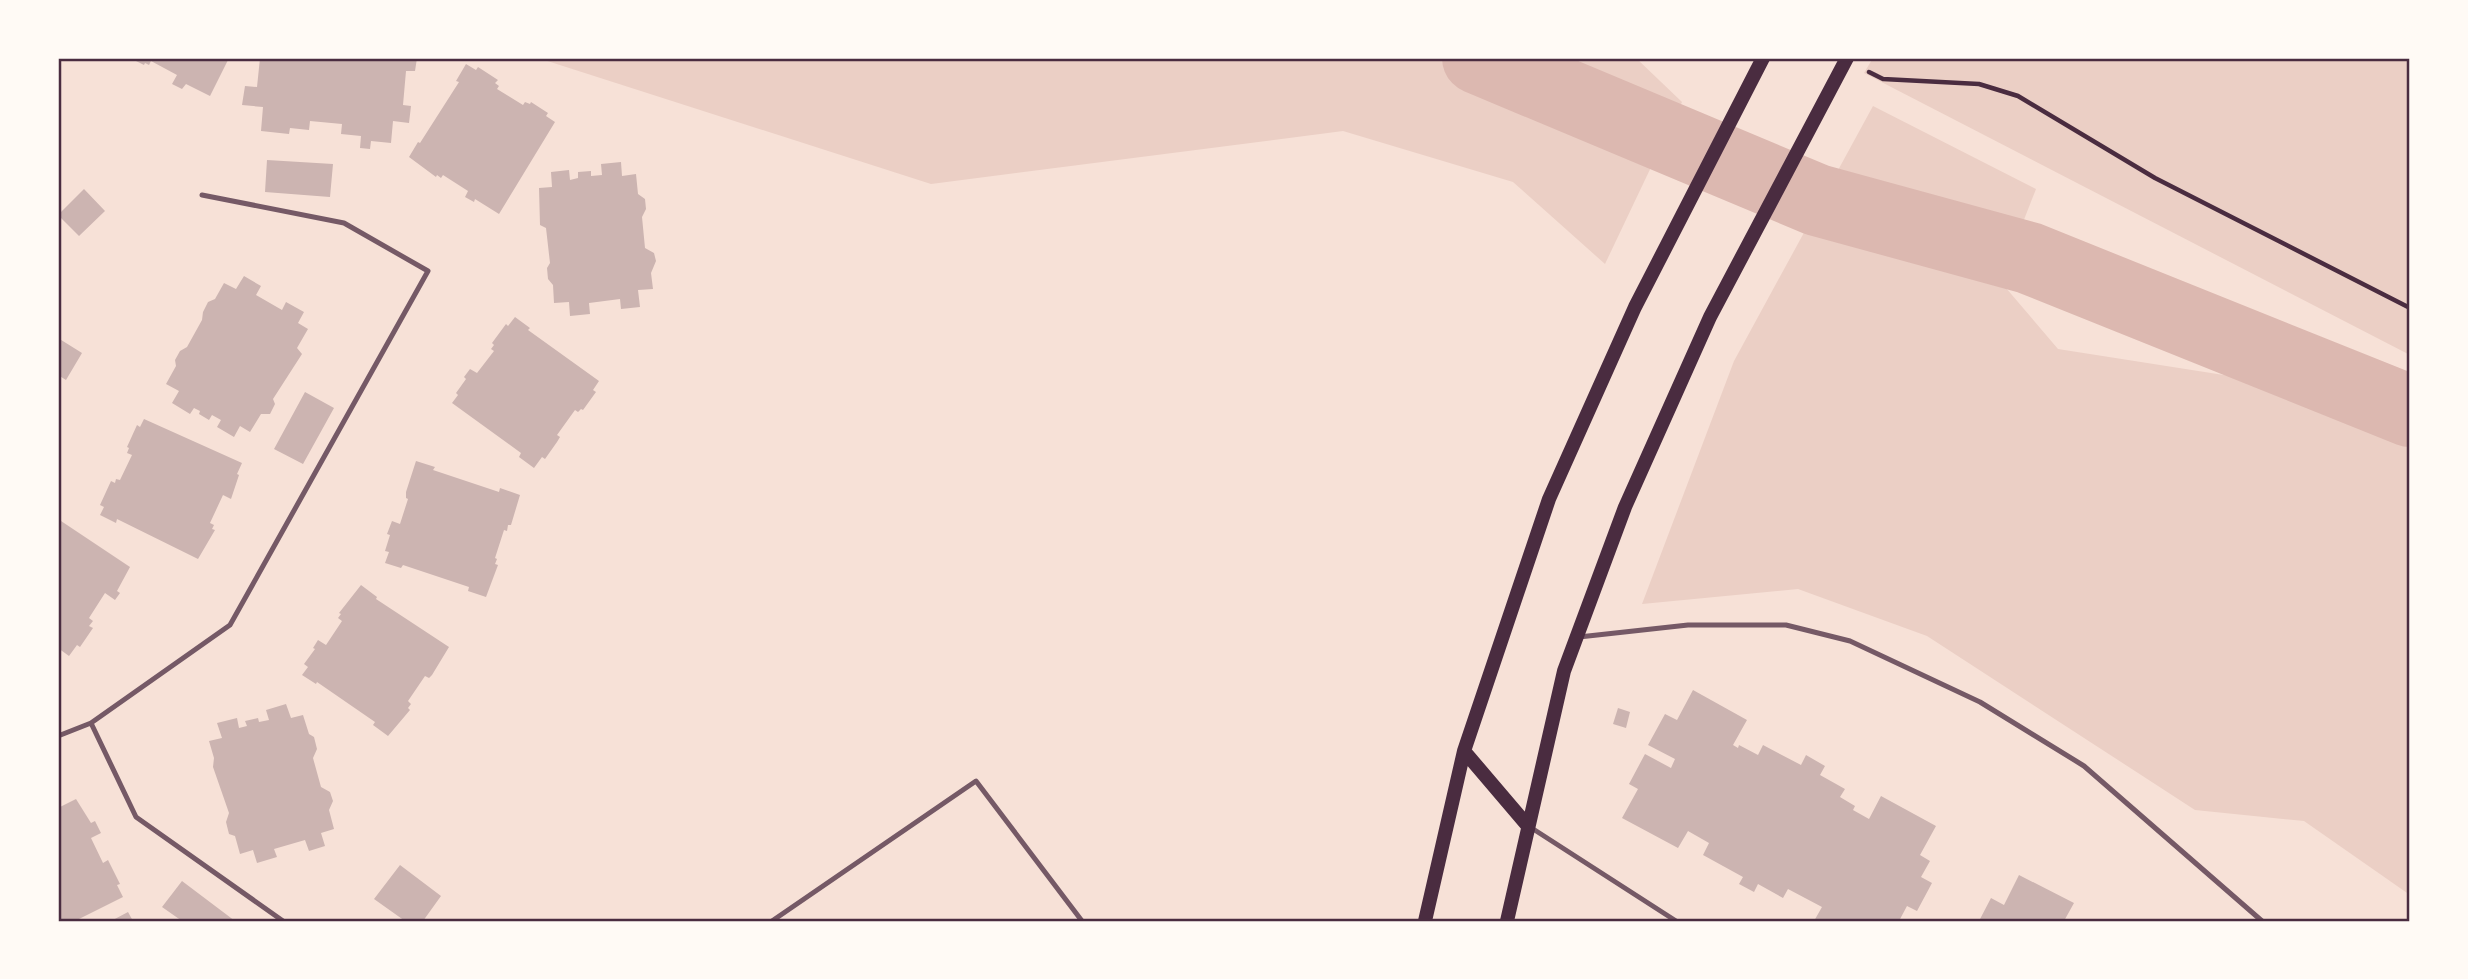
<svg xmlns="http://www.w3.org/2000/svg" width="2468" height="979" viewBox="0 0 2468 979" font-family="Manrope,sans-serif">
<rect width="100%" height="100%" fill="#f7e1d7"/>
<!-- green -->
<path fill="#ebcfc5" d="M538 58H1636L1682 102 1605 264 1513 182 1343 131 931 184Z
M1873 58H2410V355L1864 73Z
M1873 106 2036 189 2000 281 2058 349 2281 384 2410 397V895L2304 821 2195 810 1927 636 1798 589 1642 604 1734 361Z"/>
<g fill="none" stroke-linecap="round" stroke-linejoin="round">
<!-- river -->
<path stroke="#dcb8b0" stroke-width="72" d="M1478 58 1817 200 2029 258 2410 411"/>
</g>
<!-- building -->
<path fill="#ccb4b1" d="M130 58H229L210 96 186 84 182 89 172 84 177 75 151 61 149 65 145 63 144 65Z
M260 58H417L415 71H406L403 105 411 106 409 123 393 121 391 143 371 141 370 149 360 148 361 136 341 134 342 124 310 121 309 130 290 128 289 134 261 131 263 107 242 105 245 86 257 87Z
M466 64 476 70 478 67 498 80 495 83 499 86 497 89 523 105 525 102 530 104 531 102 548 113 546 116 555 122 499 214 475 199 474 202 465 197 468 191 443 175 441 178 437 175 436 177 409 157 418 142 420 143 459 82 456 81Z
M267 160 333 164 330 197 265 192Z
M621 162 622 176 636 174 638 194 645 199 646 209 642 217 645 248 654 253 656 261 651 273 653 289 638 290 640 307 621 309 620 299 589 303 590 314 570 316 569 302 554 303 553 285 548 279 547 268 550 263 546 228 540 225 539 188 552 187 551 172 569 170 570 180 578 178V172L591 171V176L602 175 601 164Z
M84 189 105 211 79 236 58 215Z
M244 276 261 286 256 295 282 310 286 302 304 312 298 323 308 329 297 348 302 354 273 399 275 404 270 414H261L250 432 240 426 234 437 217 427 221 420 212 415 209 420 199 414 200 411 194 408 190 414 172 403 179 391 166 384 176 366 175 360 180 351 187 347 202 320 203 312 208 302 215 299 224 283 236 289Z
M515 317 530 328 528 330 599 381 593 390 596 392 583 410 581 409 578 412 575 410 557 435 560 437 557 442 545 459 542 457 534 468 519 457 521 453 452 403 458 395 456 393 466 379 464 377 470 369 477 373 494 351 491 349 494 345 492 343 506 324 508 326Z
M58 338 82 353 66 380 58 375Z
M305 392 334 408 303 464 274 449Z
M144 419 242 463 237 474 239 475 231 499 223 495 210 523 214 525 212 529 215 530 198 559 117 519 116 523 100 515 104 507 100 505 111 481 115 483 116 479 120 480 132 455 127 453 129 448 127 447 137 425 140 427Z
M416 461 435 467 433 470 499 492 500 488 520 495 511 525H508L507 531 504 530 495 558 497 559 495 564 498 565 486 597 468 591 469 587 403 565 401 568 385 563 389 552 385 551 390 535 387 534 392 521 400 524 408 499 406 498V492Z
M58 519 130 567 117 591 120 593 115 600 105 593 89 618 93 621 89 626 93 628 80 647 77 645 69 656 58 648Z
M361 585 377 597 376 599 449 647 432 675 429 678 425 676 408 701 411 704 408 708 410 710 388 736 373 725 375 722 317 682 316 684 302 675 308 667 304 664 315 649 313 648 318 640 326 645 342 621 338 618 341 614 339 613Z
M1693 690 1747 720 1733 745 1738 748 1739 745 1758 755 1763 745 1801 765 1806 755 1825 766 1820 775 1845 789 1840 797 1855 806 1853 810 1869 819 1881 796 1936 826 1920 855 1930 861 1921 877 1932 883 1917 911 1907 906 1899 921H1814L1822 907 1788 889 1783 898 1758 884 1754 892 1739 884 1743 877 1703 855 1709 843 1688 831 1678 848 1622 818 1638 789 1629 784 1645 754 1671 768 1675 759 1648 745 1665 714 1677 720Z
M286 704 291 718 303 715 309 734 314 737 317 749 313 758 321 787 330 792 333 801 329 810 334 829 321 833 325 846 309 851 305 840 274 849 277 857 257 863 253 850 240 854 235 836 229 834 226 822 229 813 213 767 214 758 209 741 222 738 217 723 237 718 239 728 247 726 245 721 258 718 259 722 269 720 266 710Z
M1618 708 1630 712 1626 728 1613 724Z
M76 799 91 823 95 821 101 833 91 838 103 863 108 860 120 884 117 885 123 897 75 921H58V813L61 811 60 807Z
M400 865 441 896 423 921H405L374 899Z
M2019 875 2074 903 2064 921H1979L1991 898 2004 905Z
M182 881 235 921H182L162 907Z
M128 912 133 921H111Z"/>
<g fill="none" stroke-linecap="round" stroke-linejoin="round">
<!-- path -->
<path stroke="#4a2c40" stroke-width="4.5" d="M1869 72 1883 79 1979 84 2018 96 2155 178 2410 308"/>
<!-- service -->
<path stroke="#755966" stroke-width="5" d="M1579 637 1688 625H1786L1850 641 1980 702 2084 766 2262 921
M91 723 136 817 283 921
M58 736 91 723 230 625 428 271 344 223 202 195
M1530 827 1676 921
M772 921 976 781 1082 921"/>
<!-- secondary -->
<path stroke="#4a2c40" stroke-width="14" d="M1464 751 1527 825
M1425 921 1464 751 1549 499 1635 307 1763 58
M1507 921 1564 671 1625 507 1710 317 1847 58"/>
</g>
<!-- border -->
<rect width="2468" height="979" fill="none" stroke="#fffaf5" stroke-width="119"/>
<rect x="60" y="60" width="2348" height="860" fill="none" stroke="#4a2c40" stroke-width="2.5"/>
</svg>
